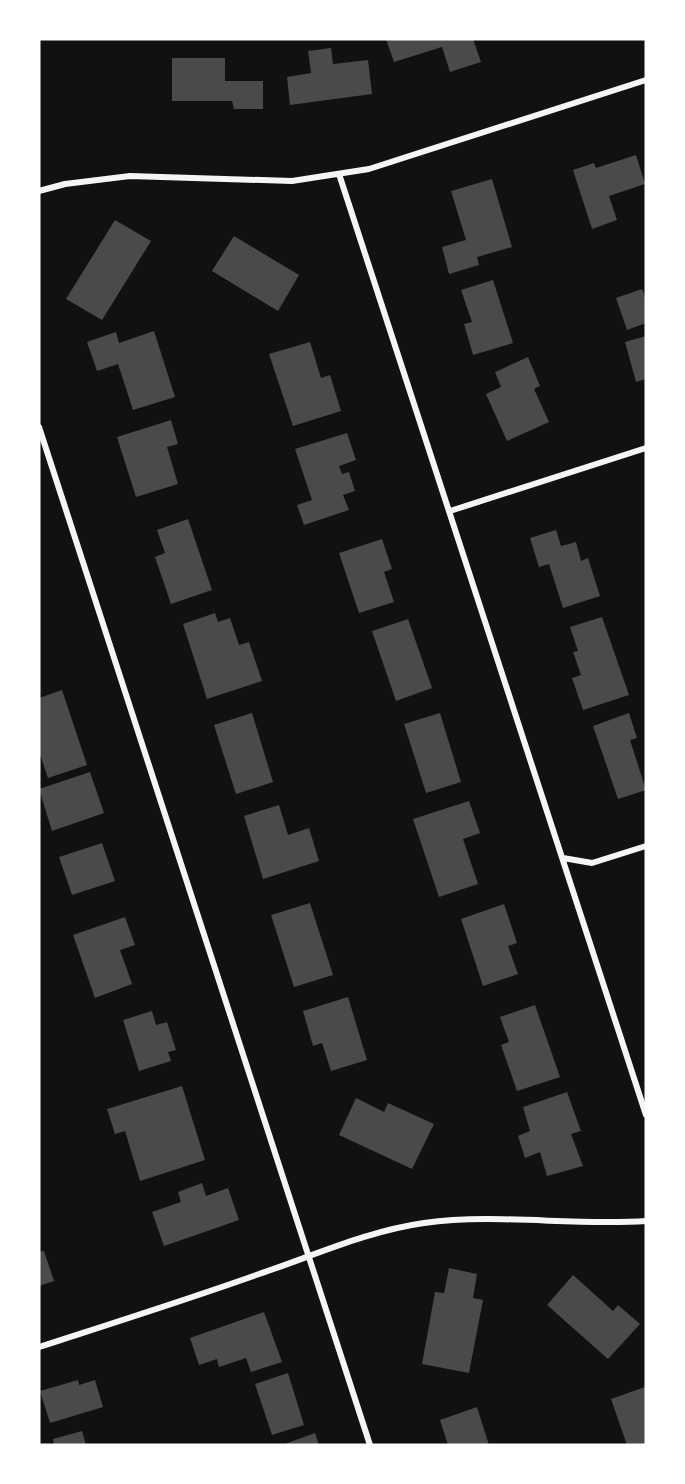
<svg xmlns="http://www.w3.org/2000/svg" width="685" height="1484" viewBox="0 0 685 1484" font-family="Mulish,sans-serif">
<rect width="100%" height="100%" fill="#111"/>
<!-- building -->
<path fill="#4a4a4a" d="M386 39H473L481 62 450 72 442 47 394 62Z
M331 48 333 64 368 60 372 94 290 105 287 77 311 73 308 51Z
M172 58H225V81H263V109H234L232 101H172Z
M636 155 645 184 609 196 617 220 592 229 573 170 594 163 596 168Z
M492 179 512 247 477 257 479 265 449 274 442 247 466 240 451 191Z
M115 220 151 241 102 320 66 299Z
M234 236 299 275 278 311 212 271Z
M493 280 513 343 473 355 464 324 472 322 461 290Z
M642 289 646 300V323L627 330 616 298Z
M154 331 175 397 133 410 118 364 97 371 87 342 116 332 119 343Z
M646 336V379L636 382 625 342Z
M310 342 321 378 330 375 341 411 293 426 269 354Z
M528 357 540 386 534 389 549 422 507 441 486 394 501 387 495 372Z
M171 420 178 444 167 447 178 484 136 497 117 437Z
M347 433 356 460 339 466 342 474 349 472 355 491 343 495 349 510 304 525 297 505 312 500 295 449Z
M188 519 212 590 171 604 155 557 165 553 157 530Z
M556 530 561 546 576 542 581 561 588 558 600 596 563 608 549 564 539 567 530 538Z
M382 539 392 569 384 572 394 602 359 613 339 553Z
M215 613 218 622 230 618 239 645 249 642 262 681 207 699 183 624Z
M602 617 629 695 583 710 572 678 581 675 573 652 578 651 570 627Z
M408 619 432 688 396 701 372 631Z
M62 690 87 765 48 778 39 751V698Z
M252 713 273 782 236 794 214 725Z
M440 713 461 782 426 793 404 724Z
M629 713 637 738 630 740 646 790 618 799 593 726Z
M90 772 104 813 52 831 39 789Z
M469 801 480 833 463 839 478 884 439 897 413 819Z
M279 805 288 835 309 828 319 861 263 879 244 816Z
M102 843 115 881 72 895 59 857Z
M310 903 333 975 294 987 271 915Z
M504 904 517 943 508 946 518 974 483 986 461 919Z
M125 917 135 945 120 950 132 984 95 998 73 935Z
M348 997 367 1060 331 1071 322 1043 313 1046 303 1011Z
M535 1005 560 1077 517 1091 501 1045 509 1042 500 1017Z
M152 1011 156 1025 167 1022 176 1050 168 1052 171 1061 139 1071 123 1020Z
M182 1086 205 1160 140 1181 125 1131 115 1134 107 1109Z
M567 1092 581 1131 571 1134 583 1166 547 1176 540 1152 525 1158 518 1136 530 1131 523 1107Z
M356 1098 384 1112 388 1103 434 1124 412 1169 339 1135Z
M202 1183 206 1196 228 1188 239 1220 164 1246 152 1212 181 1202 178 1192Z
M44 1251 54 1281 39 1286V1252Z
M449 1268 477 1274 473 1298 483 1300 469 1373 422 1364 435 1292 444 1293Z
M573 1275 613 1311 618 1305 640 1324 608 1359 547 1305Z
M264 1312 282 1362 251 1372 246 1358 219 1367 217 1359 199 1365 190 1338Z
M288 1373 304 1425 272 1435 255 1384Z
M78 1380 79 1385 95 1380 103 1407 50 1423 40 1391Z
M645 1387 646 1445H627L611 1399Z
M477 1407 489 1445H448L440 1420Z
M82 1431 86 1445H54L53 1439Z
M315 1433 319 1445H282Z"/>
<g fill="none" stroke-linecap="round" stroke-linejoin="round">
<!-- minor -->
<path stroke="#f5f5f5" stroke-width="6" d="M339 174 646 1115
M39 191 65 184 130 176 292 181 369 169 646 80
M39 427 370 1445
M450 511 646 448
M563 858 592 863 646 846
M39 1347C113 1323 186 1300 259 1274 313 1256 367 1231 424 1223 497 1213 572 1226 646 1221"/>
</g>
<!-- border -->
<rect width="685" height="1484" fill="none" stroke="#ffffff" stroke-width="81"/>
</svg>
